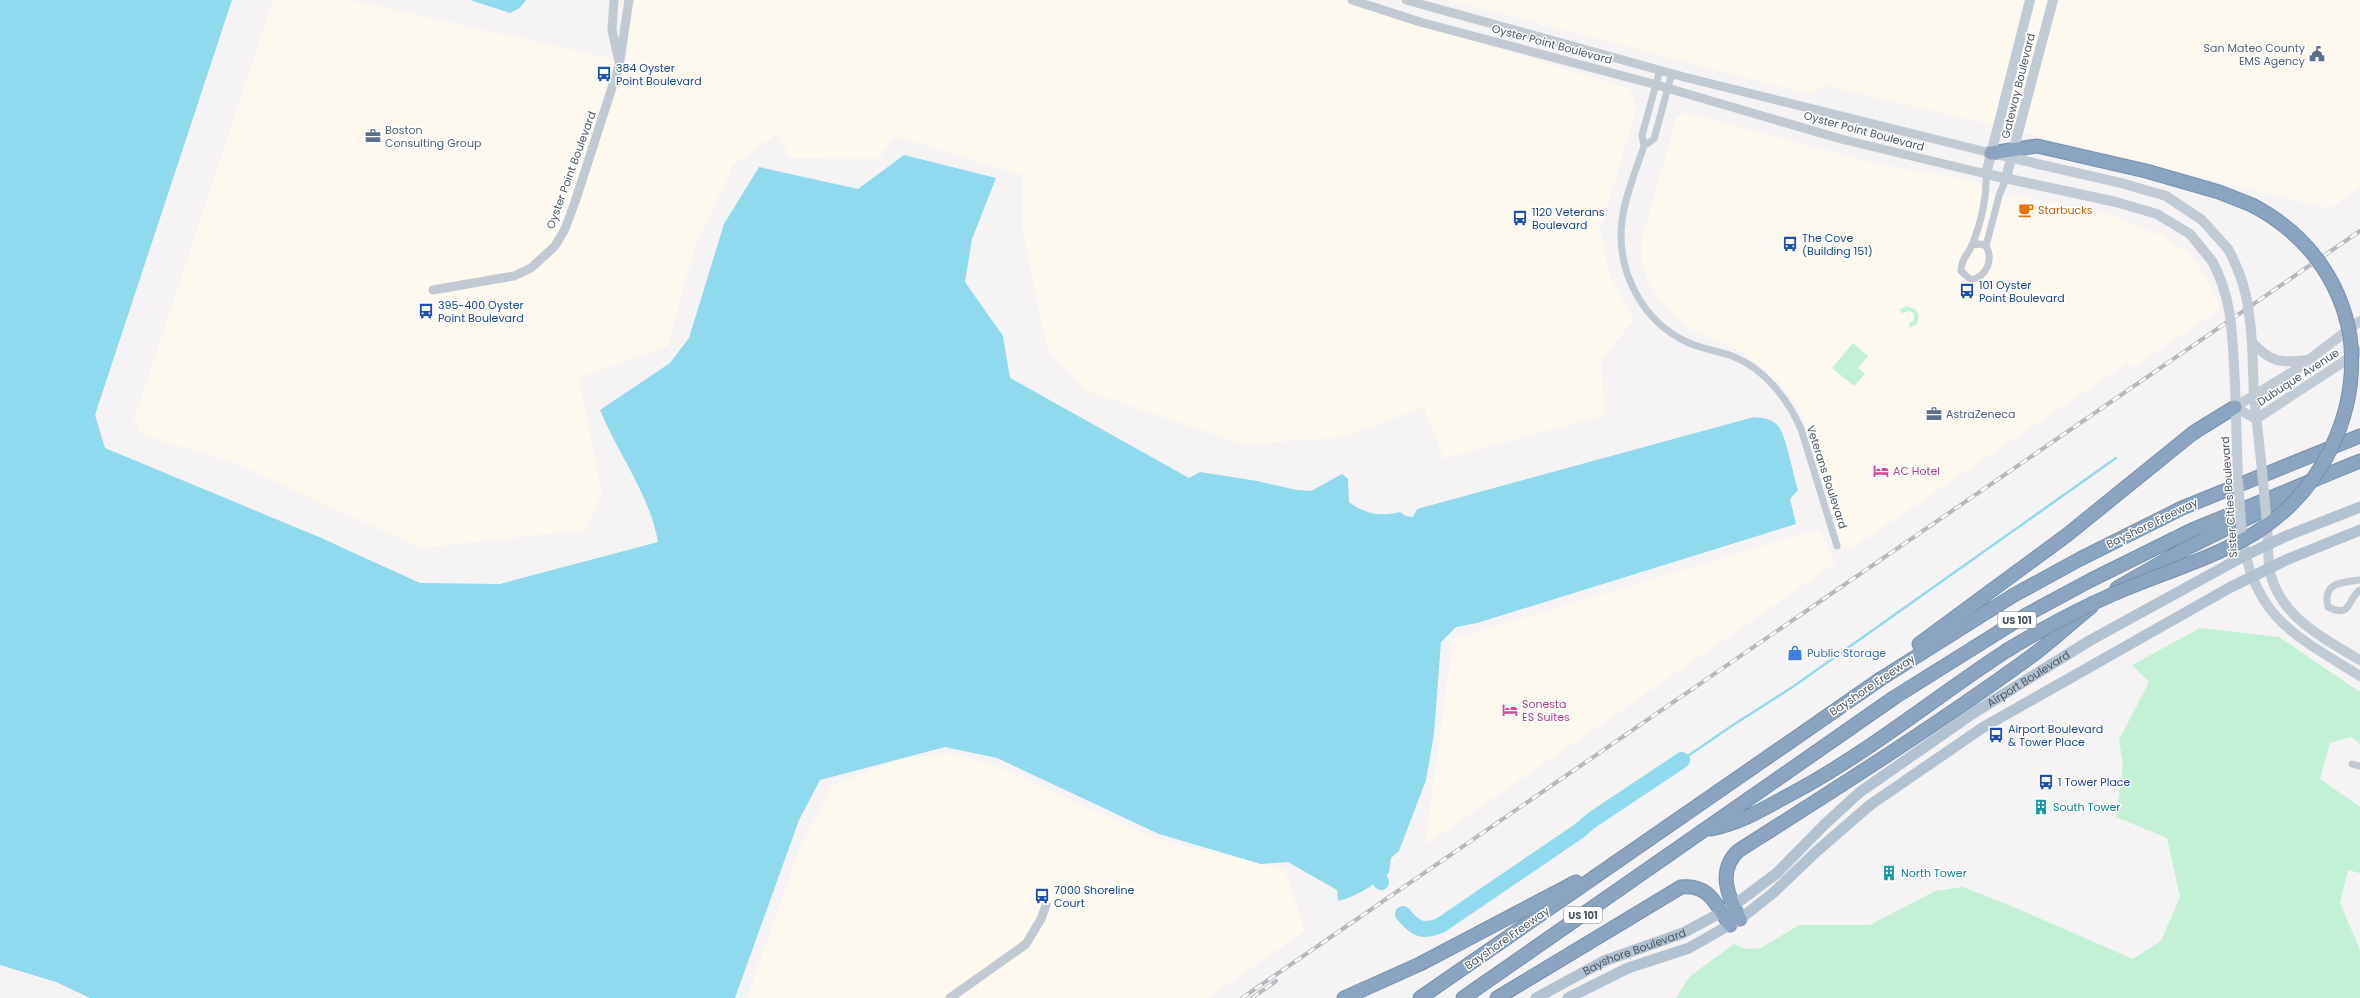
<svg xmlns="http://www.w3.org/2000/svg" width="2360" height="998" viewBox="0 0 2360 998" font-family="Poppins,sans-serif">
<rect width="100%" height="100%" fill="#f5f3f3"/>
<!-- commercial -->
<path fill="#fdf9ef" d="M273 0H351L627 62 629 0H1344L1630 89 1637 108 1600 230 1610 276 1634 320 1601 361 1605 415 1444 459 1424 407 1341 438 1242 444 1087 391 1047 349 1023 233 1022 175 894 136 879 159 790 158 778 133 733 166 694 250 668 346 579 378 602 493 586 530 420 548 237 464 141 434 134 419Z
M1448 0H2360V188L2329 209 2030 134 1824 85 1808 94Z
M1684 112 1877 164 1972 180 1981 184 1987 192 2007 198 2015 195 2114 216 2163 236 2190 255 2207 278 2220 309 2132 368 2127 363 1852 548 1843 549 1811 442 1800 410 1780 384 1744 353 1691 330 1681 323 1659 300 1649 283 1641 260V241L1676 119Z
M1818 529 1836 563 1425 845 1453 639Z
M951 753 994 765 1154 838 1285 870 1305 931 1208 998H747L800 847 832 786 900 759Z"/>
<!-- green -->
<path fill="#c3f1d5" d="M1906 306 1915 309 1919 316 1917 324 1910 328 1909 324 1914 320V314L1910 311 1902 313 1899 310Z
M1853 343 1868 356 1858 368 1865 374 1854 386 1832 368Z
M2200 628 2279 637 2360 692V744L2351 737 2330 743 2320 779 2360 807V873L2348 870 2340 903 2360 950V998H1676L1689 977 1734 944 1746 949 1761 948 1799 925H1870L1935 891 1963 887 2009 905 2133 959 2161 941 2180 897 2167 838 2116 817 2123 766 2119 740 2149 682 2132 665Z"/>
<!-- water -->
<path fill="#90daee" d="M0 0H232L95 415 105 448 319 537 420 583 500 584 658 542C650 495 618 454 600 410L670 363 689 338 724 224 759 167 858 189 904 155 996 178 972 239 965 282 1003 336 1010 378 1189 478 1200 472 1257 481 1297 490 1311 491 1342 474 1348 479 1349 502C1365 514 1380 517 1400 512L1406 516 1413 517 1417 509 1754 417C1764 418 1773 419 1779 427 1786 436 1794 478 1798 490L1790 499 1796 524 1477 623 1456 627 1441 642 1434 734 1426 780 1399 851 1391 858 1389 873C1374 884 1357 897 1338 901L1337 890 1288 862 1261 864 1159 834 997 758 945 747 820 780 799 820 735 998H90L56 982 0 965Z
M470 0H526L520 8 510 13Z"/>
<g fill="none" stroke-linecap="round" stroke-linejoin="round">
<!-- stream -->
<path stroke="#90daee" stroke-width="2.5" d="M1682 760 1733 725 1794 686 2116 458"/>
<!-- river -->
<path stroke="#90daee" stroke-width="16" d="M1380 880 1381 882
M1403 914C1415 929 1423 933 1441 925L1579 831 1592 820 1682 760"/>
<defs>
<path id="motorway" d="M1991 153 2037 146 2146 171 2219 192 2252 205
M2117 588 2189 547 2290 497
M1919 644 2067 535 2193 433 2235 407
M1711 829C1743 822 1763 809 1791 794 1868 753 1934 698 2006 651
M1740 919C1728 897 1717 871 1738 851 1837 788 1937 725 2033 655 2053 640 2071 623 2091 607
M1344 998 1420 964 1576 882
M1420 998 1882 678 2014 595 2080 559 2182 508 2360 436
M1463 998 1895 697 2026 615 2091 580 2192 530 2360 461
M1497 998 1681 887C1710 884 1716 905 1730 925"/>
</defs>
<!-- motorway casing -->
<use href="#motorway" stroke="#7690ad" stroke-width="15"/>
<!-- minor -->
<path stroke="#c1cad2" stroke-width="7" d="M1660 70 1642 135 1644 146C1636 170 1625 196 1622 221 1616 271 1642 322 1689 343 1703 349 1718 351 1732 356 1764 368 1788 399 1801 429L1837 546
M1644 146 1654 139 1672 73
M1972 245 1981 244 1986 246C1994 260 1986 277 1971 280L1961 271C1961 258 1969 254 1973 243 1981 222 1987 197 1986 174
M1986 246 1999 196 2006 178
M2360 580C2341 582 2322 583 2328 607 2352 619 2347 599 2360 590
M2352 764 2360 766"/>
<!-- tertiary -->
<path stroke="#c1cad2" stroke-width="9" d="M614 0 612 30 619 62
M1352 0 1420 22 1657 85 1841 139 1986 174
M1406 0 1684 77 1991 153
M433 290 514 276 531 268 555 246 565 229 576 199 619 66 629 0
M950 998 1026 944 1041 919 1046 905"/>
<!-- secondary -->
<path stroke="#c1cbd6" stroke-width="10" d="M2030 0 1986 174 2116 202 2157 214 2190 234 2212 261
M1995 154 2121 183 2166 196 2202 220 2228 249
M2006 178 2053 0
M2252 342 2254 397 2262 470
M2252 342C2271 363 2281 363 2307 360
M2235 384 2238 481
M2235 407 2294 371 2360 321
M2235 407 2256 419
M2256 419 2360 351
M2267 526C2268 539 2268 553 2269 566 2276 615 2323 638 2360 660
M2242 536C2254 618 2296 636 2360 676"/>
<!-- primary -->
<g stroke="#b3c2d1" stroke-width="11">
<path id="s1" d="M1536 998 1604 961 1683 933 1733 906 1777 873 1825 824 1860 792 1972 714 2089 641 2244 556 2284 537 2360 507"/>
<path d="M1568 998 1628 968 1689 948 1740 919 1773 893 1817 851 1870 805 1982 728 2229 588 2286 560 2360 530"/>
</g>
<!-- motorway -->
<use href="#motorway" stroke="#8ba5c1" stroke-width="13"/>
<defs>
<path id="rail" d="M1242 998 2360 231
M1252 998 1276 981"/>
</defs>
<!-- rail casing -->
<use href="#rail" stroke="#b5b8bd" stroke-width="4"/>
<!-- rail -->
<use href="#rail" stroke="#fff" stroke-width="2.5" stroke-dasharray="8" stroke-linecap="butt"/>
<defs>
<path id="motorway-bridge" d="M2006 651C2040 630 2075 611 2111 595 2158 574 2210 560 2255 533 2321 492 2360 414 2350 336 2340 278 2304 232 2252 205"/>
</defs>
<!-- motorway-bridge casing -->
<use href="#motorway-bridge" stroke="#7690ad" stroke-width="15" stroke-linecap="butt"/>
<!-- secondary-bridge -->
<path stroke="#c1cbd6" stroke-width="10" d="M2228 249C2246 282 2249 306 2252 342
M2212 261C2234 301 2232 340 2235 384
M2262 470 2267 526
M2238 481 2242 536"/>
<!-- motorway-bridge -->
<use href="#motorway-bridge" stroke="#8ba5c1" stroke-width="13"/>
</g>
<!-- icons -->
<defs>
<symbol id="civic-bare" viewBox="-9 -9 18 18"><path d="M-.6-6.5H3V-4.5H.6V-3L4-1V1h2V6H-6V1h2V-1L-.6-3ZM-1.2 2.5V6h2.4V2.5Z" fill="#5c6f8a" stroke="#fff" stroke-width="2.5" paint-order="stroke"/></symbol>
<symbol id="bus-bare" viewBox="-9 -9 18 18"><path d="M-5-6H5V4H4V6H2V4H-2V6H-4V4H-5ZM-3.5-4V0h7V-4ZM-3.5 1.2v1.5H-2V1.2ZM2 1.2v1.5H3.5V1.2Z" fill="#1a4fb4" stroke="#fff" stroke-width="2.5" paint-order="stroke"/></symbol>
<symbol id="office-bare" viewBox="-9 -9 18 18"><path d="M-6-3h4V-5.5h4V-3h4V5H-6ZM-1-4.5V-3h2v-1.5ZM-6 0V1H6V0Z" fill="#5c6f8a" stroke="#fff" stroke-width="2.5" paint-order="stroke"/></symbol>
<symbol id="cafe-bare" viewBox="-9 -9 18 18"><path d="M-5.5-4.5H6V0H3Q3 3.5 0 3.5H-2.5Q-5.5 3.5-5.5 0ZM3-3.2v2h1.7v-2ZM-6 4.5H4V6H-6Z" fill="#e8710a" stroke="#fff" stroke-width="2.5" paint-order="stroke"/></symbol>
<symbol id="hotel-bare" viewBox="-9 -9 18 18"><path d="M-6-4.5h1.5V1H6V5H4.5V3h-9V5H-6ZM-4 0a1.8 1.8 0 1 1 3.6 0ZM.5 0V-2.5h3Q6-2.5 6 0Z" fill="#d1479c" stroke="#fff" stroke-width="2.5" paint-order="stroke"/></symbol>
<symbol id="shop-bare" viewBox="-9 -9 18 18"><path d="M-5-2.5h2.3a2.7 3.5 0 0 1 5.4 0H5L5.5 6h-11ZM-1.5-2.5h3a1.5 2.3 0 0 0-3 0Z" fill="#3f7fe0" stroke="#fff" stroke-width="2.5" paint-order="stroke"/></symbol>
<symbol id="building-bare" viewBox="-9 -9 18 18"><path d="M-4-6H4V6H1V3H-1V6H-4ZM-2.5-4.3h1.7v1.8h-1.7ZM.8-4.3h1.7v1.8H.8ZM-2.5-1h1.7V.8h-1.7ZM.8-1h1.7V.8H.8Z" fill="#0f9aa8" stroke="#fff" stroke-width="2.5" paint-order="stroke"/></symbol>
</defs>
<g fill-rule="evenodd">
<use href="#civic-bare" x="2306" y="43" width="22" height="22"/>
<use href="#bus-bare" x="593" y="63" width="22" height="22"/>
<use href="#office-bare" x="362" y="125" width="22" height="22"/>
<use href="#cafe-bare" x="2015" y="199" width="22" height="22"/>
<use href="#bus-bare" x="1509" y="207" width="22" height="22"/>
<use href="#bus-bare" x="1779" y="233" width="22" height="22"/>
<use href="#bus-bare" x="1956" y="280" width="22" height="22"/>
<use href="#bus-bare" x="415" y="300" width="22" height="22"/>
<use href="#office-bare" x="1923" y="403" width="22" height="22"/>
<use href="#hotel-bare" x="1870" y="460" width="22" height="22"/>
<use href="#shop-bare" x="1784" y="642" width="22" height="22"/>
<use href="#hotel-bare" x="1499" y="699" width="22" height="22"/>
<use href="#bus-bare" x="1985" y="724" width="22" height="22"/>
<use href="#bus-bare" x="2035" y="771" width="22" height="22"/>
<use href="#building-bare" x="2030" y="796" width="22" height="22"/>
<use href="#building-bare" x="1878" y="862" width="22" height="22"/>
<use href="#bus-bare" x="1031" y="885" width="22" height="22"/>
</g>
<g text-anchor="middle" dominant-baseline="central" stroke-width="3" stroke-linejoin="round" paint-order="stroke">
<!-- shield labels -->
<g fill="#fff" stroke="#808990" stroke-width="1">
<rect x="1998" y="612" width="38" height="16" rx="3"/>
<rect x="1564" y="907" width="38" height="16" rx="3"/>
</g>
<g font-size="10" font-weight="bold" fill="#4a5661">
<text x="2017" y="620">US 101</text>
<text x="1583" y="915">US 101</text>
</g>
<!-- street labels -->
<g font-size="11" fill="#4a5661" stroke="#fff">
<text transform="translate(1552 44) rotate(15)">Oyster Point Boulevard</text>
<text transform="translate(2018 86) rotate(-76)">Gateway Boulevard</text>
<text transform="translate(1864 131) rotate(15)">Oyster Point Boulevard</text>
<text transform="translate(571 170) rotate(-70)">Oyster Point Boulevard</text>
<text transform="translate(2298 377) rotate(-33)">Dubuque Avenue</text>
<text transform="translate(1827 477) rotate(72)">Veterans Boulevard</text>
<text transform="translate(2229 497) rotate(-94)">Sister Cities Boulevard</text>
<text transform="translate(2152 523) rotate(-26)">Bayshore Freeway</text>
<text stroke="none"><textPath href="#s1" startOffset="592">Airport Boulevard</textPath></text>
<text transform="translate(1872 685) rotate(-34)">Bayshore Freeway</text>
<text transform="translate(1507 938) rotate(-35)">Bayshore Freeway</text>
<text stroke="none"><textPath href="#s1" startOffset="109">Bayshore Boulevard</textPath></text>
</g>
<!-- service labels -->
<g font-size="11" fill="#4e5e75" stroke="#fff" text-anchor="start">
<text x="2305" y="48" text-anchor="end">San Mateo County<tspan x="2305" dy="13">EMS Agency</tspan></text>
<text x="385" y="130">Boston<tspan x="385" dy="13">Consulting Group</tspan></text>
<text x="1946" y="414">AstraZeneca</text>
</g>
<!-- transit labels -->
<g font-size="11" fill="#164399" stroke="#fff" text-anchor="start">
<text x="616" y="68">384 Oyster<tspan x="616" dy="13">Point Boulevard</tspan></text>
<text x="1532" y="212">1120 Veterans<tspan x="1532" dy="13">Boulevard</tspan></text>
<text x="1802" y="238">The Cove<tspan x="1802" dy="13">(Building 151)</tspan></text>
<text x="1979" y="285">101 Oyster<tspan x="1979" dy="13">Point Boulevard</tspan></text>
<text x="438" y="305">395-400 Oyster<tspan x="438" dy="13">Point Boulevard</tspan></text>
<text x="2008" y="729">Airport Boulevard<tspan x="2008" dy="13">&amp; Tower Place</tspan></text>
<text x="2058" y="782">1 Tower Place</text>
<text x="1054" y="890">7000 Shoreline<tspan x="1054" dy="13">Court</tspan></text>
</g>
<!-- food labels -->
<g font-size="11" fill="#c56008" stroke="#fff" text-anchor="start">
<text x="2038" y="210">Starbucks</text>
</g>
<!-- hotel labels -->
<g font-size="11" fill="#b23c85" stroke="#fff" text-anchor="start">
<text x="1893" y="471">AC Hotel</text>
<text x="1522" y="704">Sonesta<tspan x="1522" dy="13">ES Suites</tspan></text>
</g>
<!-- shop labels -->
<g font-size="11" fill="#366cbe" stroke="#fff" text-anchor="start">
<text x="1807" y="653">Public Storage</text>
</g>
<!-- culture labels -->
<g font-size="11" fill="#0d838f" stroke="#fff" text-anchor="start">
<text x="2053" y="807">South Tower</text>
<text x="1901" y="873">North Tower</text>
</g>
</g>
</svg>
